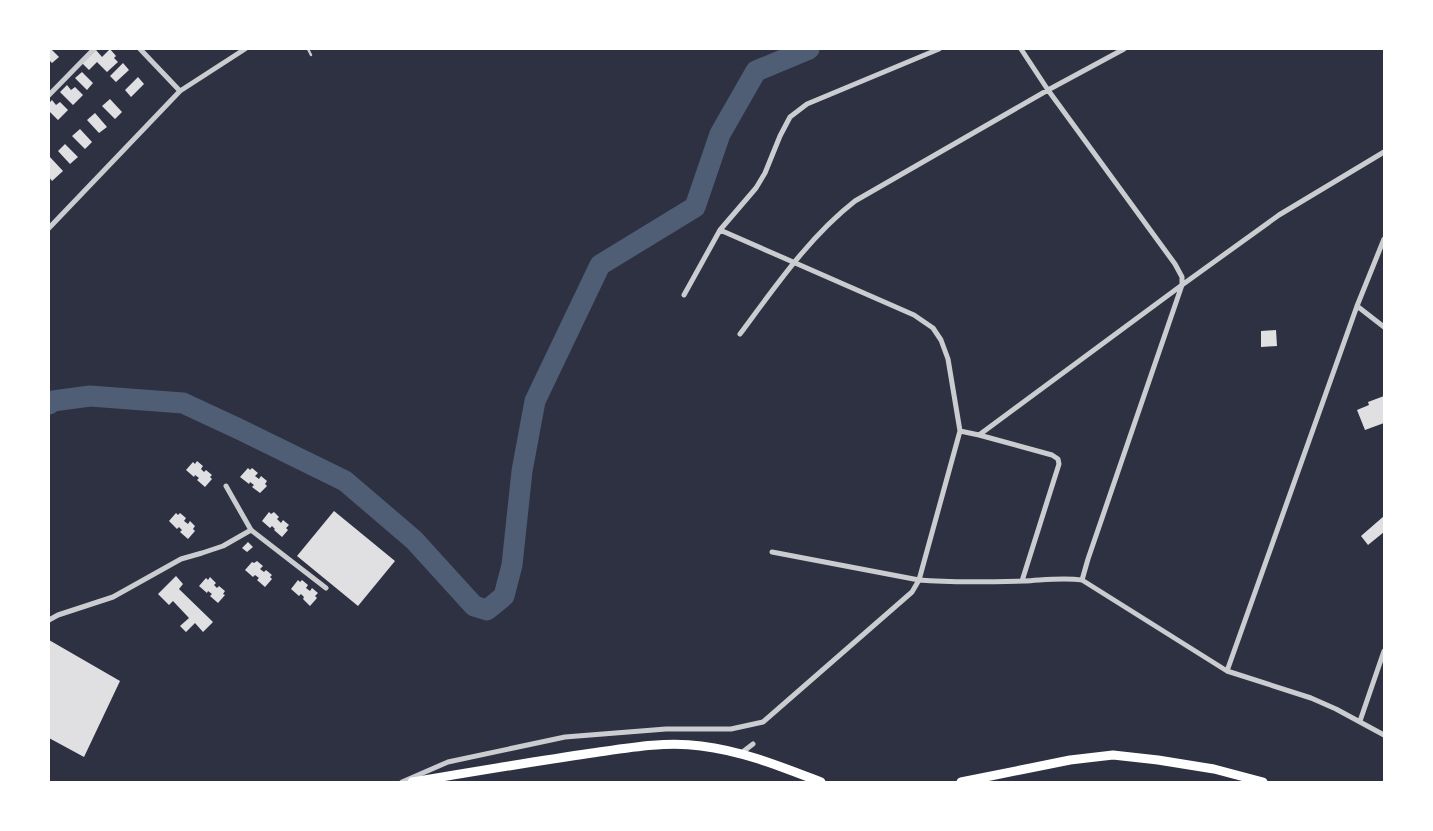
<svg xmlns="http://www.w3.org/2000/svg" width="1433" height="831" viewBox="0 0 1433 831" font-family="Barlow,sans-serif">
<rect width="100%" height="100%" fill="#2d3142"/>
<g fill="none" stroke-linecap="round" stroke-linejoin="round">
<!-- river -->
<path stroke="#4f5d75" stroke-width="21" d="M49 404 53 401 90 396 183 403 239 429 345 481 414 540 474 606 487 610 504 596 512 565 522 471 535 401 600 265 695 207 720 134 756 71 809 49"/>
</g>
<!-- building -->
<path fill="#e0e0e3" d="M49 49H51L59 57 52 63 49 60Z
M110 49 116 56 114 58 118 62 107 72 97 62 89 70 82 63 96 50 102 57Z
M123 63 129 70 116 82 110 76Z
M82 72 93 83 87 90 75 78Z
M138 77 144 84 131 97 125 90Z
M67 85 71 90 75 87 83 95 73 105 60 92Z
M110 99 122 112 115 119 102 106Z
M52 100 56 105 60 102 68 110 58 120 49 111V103Z
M95 113 107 127 99 133 87 120Z
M80 129 92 142 85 149 72 136Z
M65 144 78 157 70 164 58 151Z
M49 156 63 171 52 181 49 177Z
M1276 330 1277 346 1261 347V331Z
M1384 396V423L1365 430 1357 410 1369 405 1368 402Z
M197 461 203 466 201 469 204 472 206 470 212 475 210 477 212 479 205 487 197 480 199 478 195 475 194 477 186 470 193 462 195 464Z
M248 468 250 470 252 468 258 473 255 476 259 479 261 476 267 481 265 484 267 486 260 493 252 487 254 485 250 482 249 484 240 477Z
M334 511 395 561 358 606 297 556Z
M269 512 271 514 274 512 279 517 277 519 281 523 283 520 289 525 286 528 288 530 282 537 274 530 275 529 272 526 270 528 262 521Z
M176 513 178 515 180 513 186 518 184 521 188 524 190 521 195 526 193 529 195 531 188 539 180 532 182 530 179 527 177 529 169 521Z
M1384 516V532L1368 545 1361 536Z
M248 542 253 547 247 552 242 548Z
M257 561 263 566 260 569 264 572 266 570 272 575 270 577 272 579 265 587 257 580 259 578 255 575 253 577 245 570 252 562 254 563Z
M176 576 183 584 179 589 213 622 203 632 195 623 186 632 180 626 189 618 173 601 169 605 158 594Z
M210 577 216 583 214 585 217 588 219 586 225 591 223 594 225 595 218 603 210 596 212 594 208 591 207 593 199 586 206 578 208 580Z
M298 580 300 582 302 580 308 585 306 588 310 591 312 588 318 593 315 596 317 598 310 606 303 599 304 597 301 594 299 596 291 589Z
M49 640 120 681 84 757 49 738Z"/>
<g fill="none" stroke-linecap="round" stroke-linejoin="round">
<!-- service -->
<path stroke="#caccd0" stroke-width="2.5" d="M308 49 311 55"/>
<!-- minor -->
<path stroke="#caccd0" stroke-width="5" d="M140 49 180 91
M1021 49 1048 90 1175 264 1182 277V285L1088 559 1082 580
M49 95 94 49
M49 228 180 91 245 49
M684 295 720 230 756 188 765 173 780 136 790 117 807 104 939 49
M1357 306 1384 327
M740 334C775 287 809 237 855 201L1048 90 1124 49
M960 431 979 435 1182 285 1279 215 1384 152
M979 435 1052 455 1058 459 1059 464 1022 581
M226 486 251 530
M772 552 919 580C953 583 989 582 1024 581 1044 580 1063 577 1082 580L1227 671 1311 698 1336 709 1384 735
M49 620 58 615 113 597 181 559 202 553 223 546 251 530 326 588
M1227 671 1357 306 1384 239
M1360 721 1384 651
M740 754 753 744
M402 782 448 762 565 737 666 729H731L763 722 912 592 919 580 960 431 948 359 941 340 933 328 914 315 720 230"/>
<!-- primary -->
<path stroke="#fff" stroke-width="9" d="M412 782C472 772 531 762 592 753 627 748 665 741 701 746 743 751 782 767 821 782
M961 782 1070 760 1113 755 1158 760 1214 769 1263 782"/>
</g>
<!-- border -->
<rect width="1433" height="831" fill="none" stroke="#ffffff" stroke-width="100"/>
</svg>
